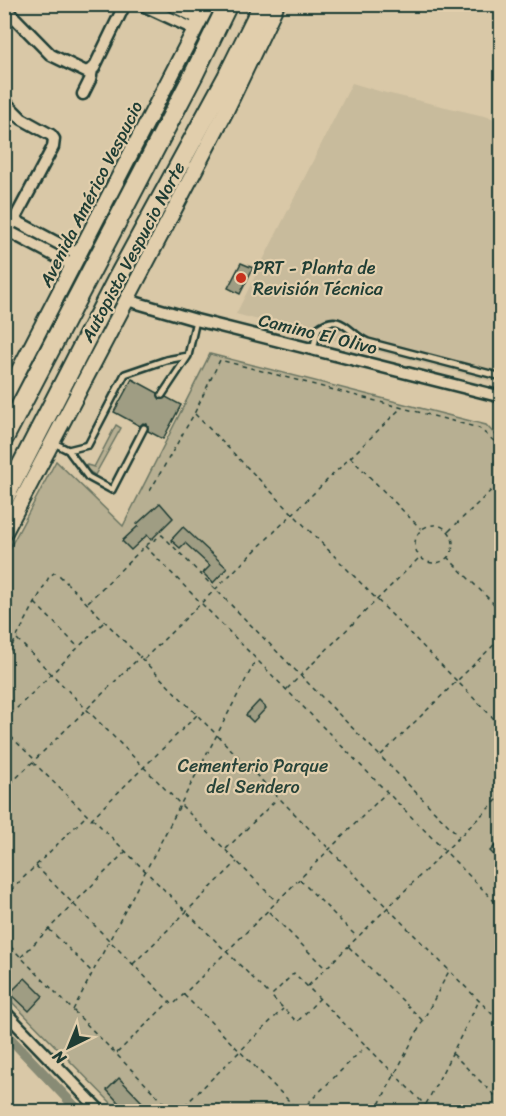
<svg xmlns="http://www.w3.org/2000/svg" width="506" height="1116" viewBox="0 0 506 1116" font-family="Sriracha,sans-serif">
<rect width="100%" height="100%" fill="#d9c8a7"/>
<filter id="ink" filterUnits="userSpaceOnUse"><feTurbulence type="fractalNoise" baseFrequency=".0167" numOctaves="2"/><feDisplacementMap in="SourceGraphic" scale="12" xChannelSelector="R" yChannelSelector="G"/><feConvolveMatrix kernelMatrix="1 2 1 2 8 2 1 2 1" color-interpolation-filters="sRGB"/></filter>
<g filter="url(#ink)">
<!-- built -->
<path fill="#c8bb9c" d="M352 83 382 92 501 120V384L236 314Z"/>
<!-- green -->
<path fill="#b7af92" stroke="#6b7663" stroke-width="1.5" d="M210 354 486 425 502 442 501 1111H119L5 995V557L56 461 123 526Z
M116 425 121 428 95 475 86 469 87 465 94 467Z"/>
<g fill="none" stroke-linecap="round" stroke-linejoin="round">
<!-- canal -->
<path stroke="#888b75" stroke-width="10" d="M4 1032 80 1112"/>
</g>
<!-- building -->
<path fill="#9f9d83" stroke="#1f3d34" stroke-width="1.5" d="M241 263 253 268 240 294 228 288Z
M132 379 158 393 160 399 166 397 181 405 163 439 148 431 147 424 143 423 140 426 114 412Z
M160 503 173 518 151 540 147 535 131 550 122 541 138 526 137 524Z
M183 527 227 568 213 583 203 573 210 566 185 543 180 548 171 540Z
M259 701 266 708 253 722 246 715Z
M501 840V851L496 857 490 851Z
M25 978 43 996 29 1011 10 993Z
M119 1078 142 1102 132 1112H127L107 1090Z"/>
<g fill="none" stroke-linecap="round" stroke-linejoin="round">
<defs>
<path id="service" d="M313 350 318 328C342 310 349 335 368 342L502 377
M162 395 188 356 196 320
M54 443 68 450 88 477 112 490 144 428
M68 450 88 445 125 374 166 360 188 356"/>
<path id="minor" d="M140 4 196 30
M168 4 201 20
M4 7 51 55 86 72 94 68 125 4
M83 94 90 80 92 70
M4 101 22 119 51 135 54 139 53 147 4 239
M14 220 80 255
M4 229 74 266
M127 300 196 320 502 397
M4 1011 101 1112"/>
<path id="secondary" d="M4 399 208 4
M4 534 226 111 277 4"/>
<path id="motorway" d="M4 438 194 74 228 4
M4 499 116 281 227 77 263 4"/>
</defs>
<!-- service casing -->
<use href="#service" stroke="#1f3d34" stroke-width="10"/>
<!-- minor casing -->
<use href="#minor" stroke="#1f3d34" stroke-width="15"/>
<!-- secondary casing -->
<use href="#secondary" stroke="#1f3d34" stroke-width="18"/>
<!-- motorway casing -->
<use href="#motorway" stroke="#1f3d34" stroke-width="22"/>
<!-- path -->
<path stroke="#1f3d34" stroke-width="1.5" stroke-dasharray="4.5 4.5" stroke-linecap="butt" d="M195 414 502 727
M350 457 421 529
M150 491 194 414 220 360 479 428 502 448
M415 544a19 19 0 1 1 38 0a19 19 0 1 1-38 0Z
M449 531 502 480
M145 546 502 909
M447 557 502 612
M88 602 145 546 162 535 459 836
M35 603 78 647
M17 639 277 902
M144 659 400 409
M4 661 49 577 54 573H57L502 1024
M287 689 420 557
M4 721 105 621
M4 730 34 759
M381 755 502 637
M33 762 91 819 197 715
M4 790 141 656
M92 818 270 995
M226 849 278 798
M36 866 173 1005 386 793
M300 880 356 936
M4 897 86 816
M269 912 325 968
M49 929 92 972
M4 940 173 1112
M349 947 422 1020
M21 957 125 852
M133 964 237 862
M308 986 502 795
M184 995 299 1111
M320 998 297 1022 271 996 294 973 432 1112
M73 1010 256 660
M117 1053 169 1002
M453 1054 502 1103
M301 1110 366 1046
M178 1112 283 1009
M375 1112 449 971
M422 1112 479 1001"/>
<!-- service -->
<use href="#service" stroke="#e1ceac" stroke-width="5"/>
<!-- minor -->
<use href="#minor" stroke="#e1ceac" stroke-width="10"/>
<!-- secondary -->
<use href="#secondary" stroke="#e1ceac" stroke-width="14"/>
<!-- motorway -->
<use href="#motorway" stroke="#e1ceac" stroke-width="18"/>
</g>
</g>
<!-- markers -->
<circle fill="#c8321e" stroke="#e1ceac" stroke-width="2" cx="241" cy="278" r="6"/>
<g text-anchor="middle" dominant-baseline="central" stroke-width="4.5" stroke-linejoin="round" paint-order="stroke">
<!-- street labels -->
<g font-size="18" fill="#1f3d34" stroke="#e1ceac">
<text transform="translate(91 194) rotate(-63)">Avenida Américo Vespucio</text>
<text transform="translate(133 252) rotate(-62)">Autopista Vespucio Norte</text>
<text transform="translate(318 334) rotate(14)">Camino El Olivo</text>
</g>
<!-- poi labels -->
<g font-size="18" fill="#1f3d34" stroke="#e1ceac" text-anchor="start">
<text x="253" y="268">PRT - Planta de<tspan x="253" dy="21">Revisión Técnica</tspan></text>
</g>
<!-- park labels -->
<g font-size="18" fill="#274339" stroke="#e1ceac">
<text x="253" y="766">Cementerio Parque<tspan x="253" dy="21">del Sendero</tspan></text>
</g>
</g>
<!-- margin -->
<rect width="506" height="1116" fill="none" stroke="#e1ceac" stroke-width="24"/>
<rect x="12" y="12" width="482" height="1092" fill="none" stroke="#1f3d34" stroke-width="2" filter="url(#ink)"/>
<!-- north arrow -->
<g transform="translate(69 1047) rotate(223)" stroke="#e1ceac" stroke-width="4.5" paint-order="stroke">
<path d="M0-4.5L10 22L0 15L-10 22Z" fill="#1f3d34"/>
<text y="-9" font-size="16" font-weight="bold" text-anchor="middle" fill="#1f3d34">N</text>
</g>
</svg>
